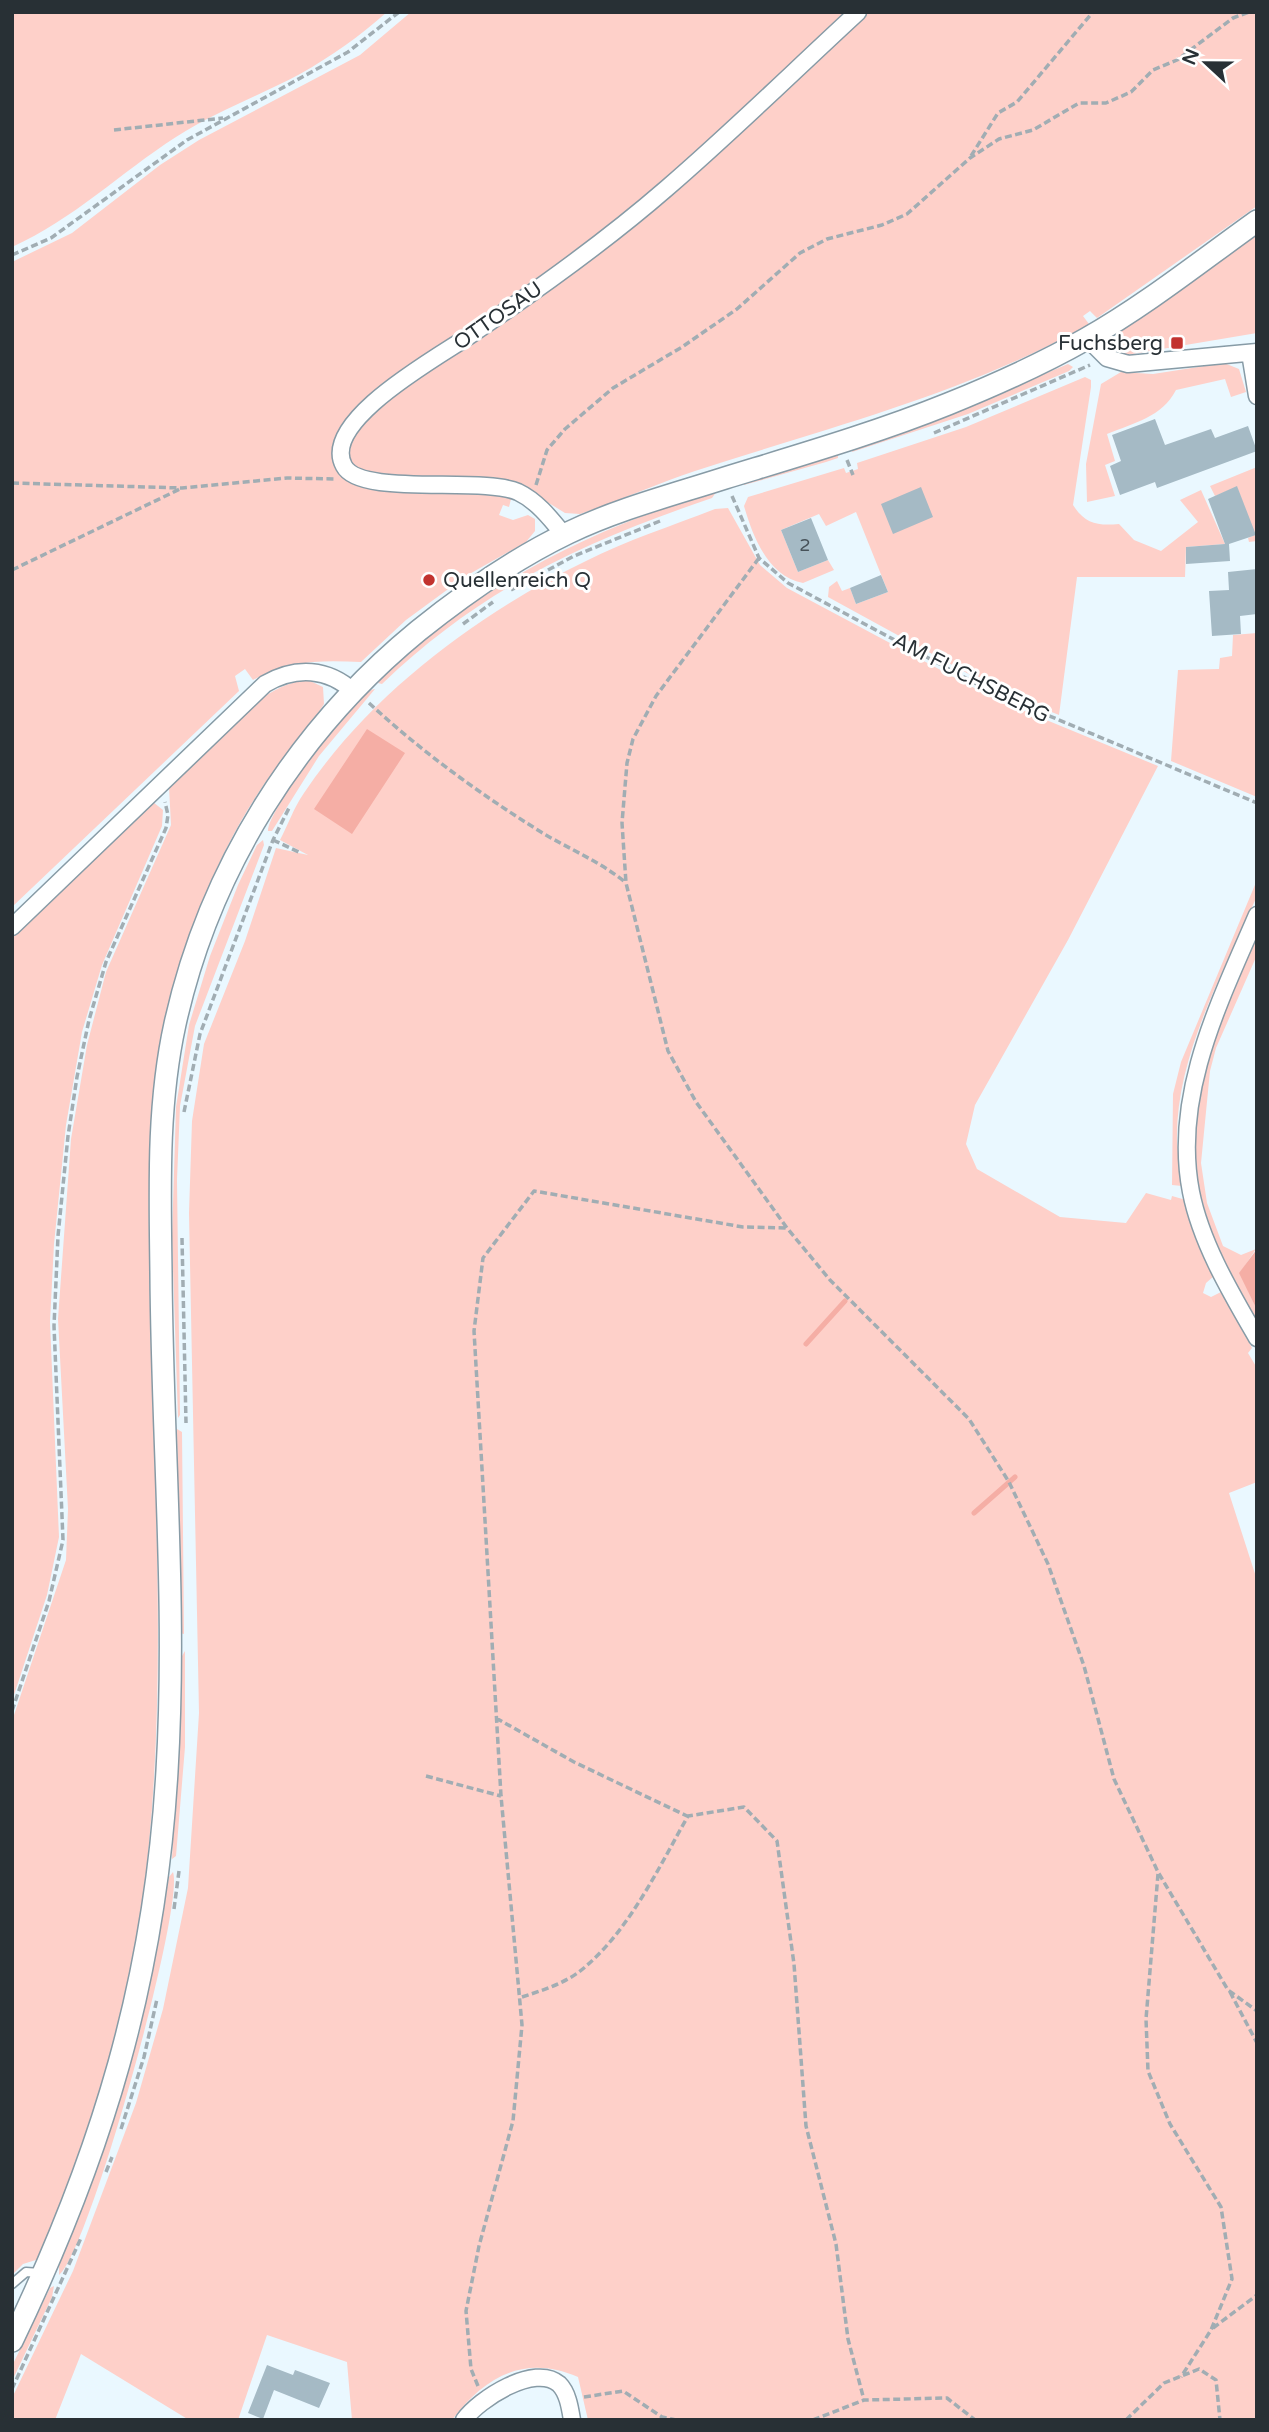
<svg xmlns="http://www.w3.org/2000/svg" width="1269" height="2432" viewBox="0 0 1269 2432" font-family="'Varela Round',sans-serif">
<rect width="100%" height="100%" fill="#eaf8ff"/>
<!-- green -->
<path fill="#fed0c9" d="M12 12H387C360 36 332 56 300 74 259 96 216 111 176 137 120 173 74 219 12 247Z
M411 12H1257V206L1097 318 1090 311 1083 316 1089 324 1084 327C962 395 826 428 695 471 656 484 619 501 580 514L565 513 531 492 512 495 509 507 503 505 499 515 513 520 528 515 535 519V531L526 542 466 576 406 620 361 662C322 660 287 660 253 680L245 669 235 676 239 691 12 907V262L72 233 160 165 199 140 360 55Z
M1257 234V333L1126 355 1120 351 1116 340 1119 332Z
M1224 363 1239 369 1246 392 1231 397 1225 379 1176 390C1162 417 1134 423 1107 434L1115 461 1105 465 1115 496 1087 502 1086 464 1101 384 1121 372 1153 374Z
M1068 364 1073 367 1069 371 968 414 852 452 853 448 957 411Z
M1085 377 1091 380V387L1073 505C1085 524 1098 526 1119 524L1134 540 1161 551 1198 522 1180 500 1201 490 1225 544 1186 547 1185 577H1077L1059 715 998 690 828 597 829 587 837 581 842 591 850 588 856 604 888 592 856 512 826 526 819 514 781 530 798 572 828 560 834 570 803 583C768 576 753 537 744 506L748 497 844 468 846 473 858 469 857 463 966 427Z
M838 454V458L826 462 744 485V482Z
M1257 467V541L1249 542 1248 538 1255 535 1237 487 1215 496 1210 486Z
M717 491 712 498C583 542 482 588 382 684L378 683C386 665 412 648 428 636 515 568 611 522 717 491Z
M728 508 760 565 787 588 993 698 1158 766 1068 940 975 1105 966 1144 977 1169 1060 1217 1126 1223 1146 1193 1171 1200 1172 1196 1186 1200 1214 1276 1206 1283 1203 1293 1211 1297 1223 1291 1252 1348 1248 1353 1257 1368V1482L1229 1493 1257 1580V2420H588L578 2377C525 2354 485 2376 452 2420H352L347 2362 267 2335 238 2420H189L81 2354 55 2420H12V2398L73 2271 136 2103 163 2009 188 1888 199 1713 189 1213 192 1121 204 1044 245 941 276 848 308 855 280 840C288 825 294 807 304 793 371 693 479 613 586 561 627 540 672 526 715 509Z
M1257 633V797L1171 761 1178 670 1219 669 1220 658 1232 656 1233 635Z
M308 680 323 687 324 704C304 735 277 763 257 795 211 866 183 946 164 1027 151 1080 150 1135 149 1189 148 1283 152 1378 155 1472 161 1668 162 1862 114 2053 96 2123 66 2191 39 2259L23 2264 12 2275V1721L66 1560 68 1509 58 1319 71 1139 87 1045 106 972 171 825 169 787C204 753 257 683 308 680Z
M375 689 319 756 272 831H268C267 811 356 690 375 689Z
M153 802 163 810 162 826 102 965 82 1032 66 1125 54 1244 50 1322 59 1537 47 1595 12 1701V937Z
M263 840 264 845 195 1026 180 1106 177 1180 180 1415 178 1418 172 1237 176 1107 189 1025 210 956 238 885 257 845Z
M1257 880V896C1223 973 1175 1057 1177 1142 1178 1157 1180 1171 1182 1186L1172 1185 1173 1094 1181 1062Z
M1257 931V955L1216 1048 1210 1071 1201 1163 1207 1203 1223 1246 1241 1255 1256 1249 1240 1273 1257 1310V1328L1215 1246 1193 1167 1200 1082 1228 995 1232 997Z
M177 1429 182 1432 184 1634 180 1633Z
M185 1651V1747L176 1856 172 1859 182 1656Z
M173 1872C185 1907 88 2254 59 2275V2265L103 2150 140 2031 169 1877Z
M54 2286 52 2297 12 2381V2366L50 2288Z"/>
<!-- water -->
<path fill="#f5aea5" d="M367 729 405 753 352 834 314 809Z
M1257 1249V1310L1239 1273Z"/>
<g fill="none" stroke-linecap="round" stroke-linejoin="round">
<!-- stream -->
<path stroke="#f5aea5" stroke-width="5" d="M806 1344 845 1301
M974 1513 1015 1477"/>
</g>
<!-- building -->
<path fill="#a5bac5" d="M1155 419 1165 445 1211 429 1215 438 1248 426 1257 451 1157 488 1155 482 1120 495 1110 466 1121 461 1112 435Z
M1237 486 1256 535 1229 544 1230 561 1186 564V547L1225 544 1208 499Z
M921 487 933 517 893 534 881 504Z
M811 518 828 560 798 572 781 530Z
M1257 569V614L1240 616 1241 634 1212 636 1209 591 1229 590 1228 572Z
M881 575 888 592 856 604 850 588Z
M267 2365 293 2375 295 2370 330 2383 319 2408 274 2390 263 2419 248 2413Z"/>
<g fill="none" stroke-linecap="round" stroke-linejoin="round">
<defs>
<path id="lane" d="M12 2284 26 2272 40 2273"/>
<path id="street" d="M1087 338 1107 358 1128 364 1257 352
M1250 353 1257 396
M564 535C551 519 537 501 518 492 482 476 360 497 344 466 319 421 442 355 472 334 539 289 606 241 667 188 732 132 794 71 858 12
M1257 915C1220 1001 1172 1095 1191 1192 1201 1243 1231 1293 1257 1338
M12 927 265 684C296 666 328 668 354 692
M464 2420C479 2399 535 2363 559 2384 568 2393 570 2408 572 2420"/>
<path id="secondary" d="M12 2341C102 2154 155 1980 167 1771 177 1605 162 1439 161 1273 160 1190 157 1106 175 1024 209 870 296 731 418 631 464 594 514 559 568 533 618 509 672 495 725 478 800 455 876 433 948 404 995 385 1042 364 1086 339 1146 305 1201 261 1257 221"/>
</defs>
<!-- lane casing -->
<use href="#lane" stroke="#879ba6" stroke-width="11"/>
<!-- street casing -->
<use href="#street" stroke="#879ba6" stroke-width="19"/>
<!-- secondary casing -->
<use href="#secondary" stroke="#879ba6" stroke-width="24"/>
<!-- path -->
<path stroke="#a1adb3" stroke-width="3.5" stroke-dasharray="7 3.5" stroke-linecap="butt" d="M114 130 223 118
M971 156 998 113 1017 102 1093 12
M12 255 51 238 187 140 348 52 399 12
M934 433 1090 365
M847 460 853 475
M12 483 182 488 287 478 334 479
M536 485 547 450 565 429 613 388 682 347 737 309 800 253 827 239 882 225 907 214 970 158 999 139 1033 130 1079 103H1106L1131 92 1153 70 1177 60 1233 18 1249 12
M732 496 759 558 788 583 990 691 1257 803
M759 558 656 696 633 739 627 763 622 823 626 883 668 1051 696 1102 787 1228 830 1280 969 1419 1009 1482 1048 1564 1084 1666 1114 1779 1158 1872 1228 1990 1257 2011
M12 570 180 489
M511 590 574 556 660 521
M463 624 493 602
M369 703C422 752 480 794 541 832 569 849 599 861 625 882
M273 840 301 853
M184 1112 200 1034 273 840 290 806
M182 1238 186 1423
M12 1711 49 1601 63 1540 54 1326 58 1236 68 1136 77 1077 89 1020 106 962 166 828 168 815 165 802
M496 1718 574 1762 687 1816
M426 1776 501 1796
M1158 1874 1146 2019 1148 2071 1170 2124 1221 2207 1232 2279 1211 2330 1181 2377
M174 1909 179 1871
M1230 1992 1257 2043
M522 1997C543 1990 567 1983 585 1967 630 1929 659 1867 688 1816L744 1807 777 1841 794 1964 806 2126 836 2244 848 2339 864 2400
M121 2129 144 2057 157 1999
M106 2172 112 2157
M1213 2328 1257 2295
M478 2386 471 2369 466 2311 479 2246 513 2121 522 2025 501 1796 474 1331 483 1258 534 1191 743 1227 787 1228
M12 2389 81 2238
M584 2397 623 2391 662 2417 676 2420
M813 2420 864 2400 947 2398 975 2420
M1126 2420 1164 2383 1199 2369 1216 2380 1220 2420"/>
<!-- lane -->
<use href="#lane" stroke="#fff" stroke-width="8"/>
<!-- street -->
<use href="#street" stroke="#fff" stroke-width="16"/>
<!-- secondary -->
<use href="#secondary" stroke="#fff" stroke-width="21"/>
</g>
<!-- markers -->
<g fill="#c2332f" stroke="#fff" stroke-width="2.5">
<rect x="1170" y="336" width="14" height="14" rx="3.5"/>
<circle cx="429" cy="580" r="7"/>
</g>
<g text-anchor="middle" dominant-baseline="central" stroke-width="6" stroke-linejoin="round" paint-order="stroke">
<!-- number labels -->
<g font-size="18" fill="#475259">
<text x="805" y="545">2</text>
</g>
<!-- street labels -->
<g font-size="21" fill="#283035" stroke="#fff">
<text transform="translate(498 316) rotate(-35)">OTTOSAU</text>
<text transform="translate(971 678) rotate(27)">AM FUCHSBERG</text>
</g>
<!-- poi labels -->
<g font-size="21" fill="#283035" stroke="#fff" text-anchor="end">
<text x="1163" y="343">Fuchsberg</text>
<text x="443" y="580" text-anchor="start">Quellenreich Q</text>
</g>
</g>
<!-- border -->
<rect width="1269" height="2432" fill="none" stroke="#283035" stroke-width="28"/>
<!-- north arrow -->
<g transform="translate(1206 63) rotate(292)" stroke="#ffffff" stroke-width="5" paint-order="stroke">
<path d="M0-5L12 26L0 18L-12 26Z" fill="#283035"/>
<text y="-10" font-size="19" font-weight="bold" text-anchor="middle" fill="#283035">N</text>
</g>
</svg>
